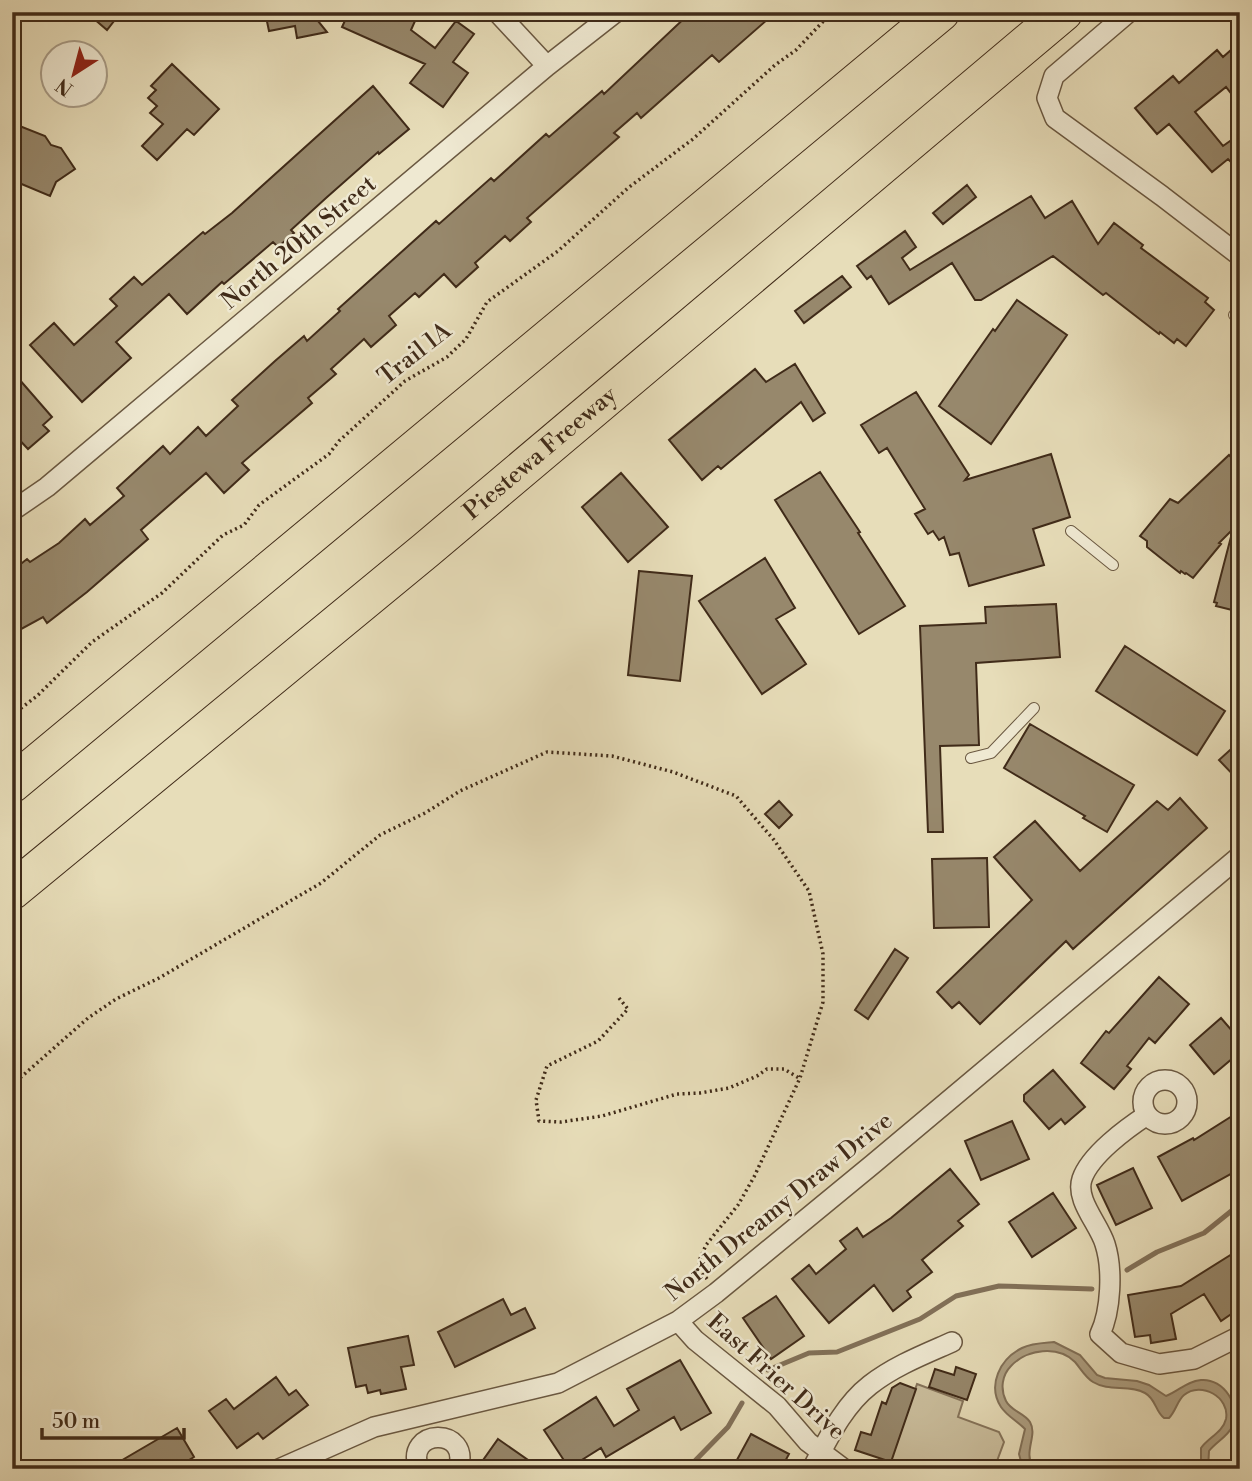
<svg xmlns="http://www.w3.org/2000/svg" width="1252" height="1481" viewBox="0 0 1252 1481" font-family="'Libre Bodoni',serif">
<rect width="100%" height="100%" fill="#e7ddb9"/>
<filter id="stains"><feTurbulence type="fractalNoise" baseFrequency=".00286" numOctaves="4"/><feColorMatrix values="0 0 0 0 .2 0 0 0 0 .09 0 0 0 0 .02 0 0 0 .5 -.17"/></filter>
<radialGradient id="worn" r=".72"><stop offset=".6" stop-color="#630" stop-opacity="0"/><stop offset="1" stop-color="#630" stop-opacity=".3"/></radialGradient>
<!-- green -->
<path fill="#cbbf9e" stroke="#86755c" stroke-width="2" d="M917 1384 963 1401 958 1417 999 1432 1004 1442 994 1469H888Z"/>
<!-- water -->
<path fill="#aea083" stroke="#827159" stroke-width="2" d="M1054 1342 1080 1355 1097 1375 1105 1378 1137 1381 1149 1385 1166 1396C1179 1391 1187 1381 1201 1380 1224 1378 1242 1407 1232 1427 1227 1437 1216 1442 1209 1451L1208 1469H1198L1201 1462V1448C1208 1438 1223 1432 1226 1419 1230 1397 1201 1381 1184 1395 1177 1401 1176 1411 1169 1418H1164C1155 1411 1156 1399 1145 1393 1129 1384 1109 1392 1093 1382 1085 1377 1081 1369 1075 1362 1058 1345 1027 1349 1011 1366 1002 1375 1000 1389 1006 1401 1011 1411 1024 1413 1030 1422 1038 1436 1023 1450 1033 1469H1023L1019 1454 1025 1429C1017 1421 1007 1416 1001 1407 987 1385 1000 1359 1022 1348 1032 1343 1043 1343 1054 1342Z"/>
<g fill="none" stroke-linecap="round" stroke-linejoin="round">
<!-- stream -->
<path stroke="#827159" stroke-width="5" d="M1127 1270 1157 1252 1204 1233 1240 1204
M768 1370 809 1353 837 1352 920 1319 956 1296 999 1286 1092 1289
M687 1469 728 1427 742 1403"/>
</g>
<!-- building -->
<path fill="#97886c" stroke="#402b19" stroke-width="2" d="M86 12H121L107 30Z
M265 12H326L327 20 318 21 327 32 297 38 295 26 269 31Z
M349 12H419L411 30 435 48 456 21 474 34 453 62 468 73 443 107 410 83 425 64 342 27Z
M691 12H776L719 62 712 55 641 118 637 113 614 133 619 137 527 218 531 222 510 241 505 236 475 263 478 267 456 287 444 274 419 297 415 293 389 316 396 325 371 347 364 339 331 369 336 374 308 398 312 403 242 463 249 470 224 493 206 473 141 530 148 539 87 592 47 623 43 617 12 634V571L27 559 30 562 59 543 85 519 90 525 124 496 117 488 163 446 170 454 198 427 206 436 238 406 232 400 275 361 304 336 307 341 340 311 338 309 436 221 439 224 491 178 494 181 546 134 549 137 602 91 604 94Z
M1240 42V105L1226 87 1195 112 1223 146 1240 134V171L1228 159 1212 172 1169 124 1157 134 1135 108 1173 76 1179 83 1217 50 1223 57Z
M172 64 219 109 194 135 187 129 157 160 142 146 163 124 150 113 157 106 148 98 156 90 151 86Z
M373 86 409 129 379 154 378 152 326 198 291 230 294 233 278 247 273 242 224 284 222 282 187 314 169 294 116 342 131 358 82 402 30 345 54 323 74 345 117 306 110 299 134 277 142 285 203 232 205 234 232 213Z
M12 123 45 136 51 145 61 148 75 169 56 182 50 196 12 180Z
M967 185 976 197 943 224 933 213Z
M1031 196 1045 218 1072 201 1098 244 1114 223 1143 245 1141 248 1208 298 1205 302 1214 310 1186 346 1177 339 1174 343 1160 332 1159 334 1106 293 1103 295 1053 256 981 300H975L952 263 889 304 871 276 867 279 857 266 905 231 916 247 902 258 910 270Z
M842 276 851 287 804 323 795 311Z
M1017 300 1067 335 991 444 939 406 993 329 995 331Z
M795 364 825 413 813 421 801 402 721 469 718 466 702 480 669 440 755 369 766 382Z
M12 371 52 417 43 425 49 431 28 449 12 432Z
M916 392 969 475 965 480 1051 454 1070 517 1033 529 1044 565 969 586 959 553 950 555 944 537 939 540 933 531 928 534 915 514 925 509 887 448 879 453 861 425Z
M1240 448V521L1238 523H1240V612L1216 606 1217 603 1214 602 1233 529 1219 543 1221 544 1193 578 1186 573 1185 574 1181 571 1180 573 1162 559 1147 547V541L1140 536 1170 499 1178 503 1229 455 1231 457Z
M820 472 860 532 858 533 905 606 859 634 775 500Z
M621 473 668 527 628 562 582 507Z
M765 558 795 608 776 619 806 664 762 694 699 601Z
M639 571 692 576 680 681 628 675Z
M1056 604 1060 657 976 663 979 745 940 746 943 832H928L920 626 986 623 985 607Z
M1125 646 1225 711 1197 755 1096 691Z
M1030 724 1134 785 1107 832 1083 818 1085 816 1004 768Z
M1240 741V782L1219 760Z
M1180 798 1207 828 1073 949 1066 941 980 1024 959 1002 952 1008 937 992 1032 900 994 857 1035 821 1080 871 1157 801 1168 810Z
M779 801 792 815 779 828 765 814Z
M987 858 989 927 934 928 932 859Z
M895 949 908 958 868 1019 855 1010Z
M1159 977 1189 1004 1155 1043 1149 1038 1127 1066 1131 1069 1114 1089 1081 1063 1106 1031 1109 1033Z
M1221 1018 1240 1040V1052L1214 1074 1190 1045Z
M1053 1070 1085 1107 1065 1124 1061 1119 1049 1129 1024 1101V1095Z
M1240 1111V1169L1182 1201 1158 1157 1193 1138 1194 1140Z
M1012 1121 1029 1159 981 1180 965 1141Z
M1133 1168 1152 1208 1116 1225 1097 1185Z
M950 1169 979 1204 958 1221 963 1226 922 1260 932 1272 907 1291 911 1297 893 1311 874 1285 829 1323 792 1279 809 1265 816 1274 846 1249 840 1241 857 1228 863 1237 891 1218Z
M1053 1193 1076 1228 1032 1257 1009 1222Z
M1240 1249V1308L1221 1321 1204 1294 1171 1314 1176 1339 1151 1343 1150 1335 1135 1337 1128 1295 1181 1286Z
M776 1296 804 1336 771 1359 743 1318Z
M503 1299 511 1315 525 1308 535 1328 455 1367 438 1332Z
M408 1336 414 1365 401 1367 406 1389 381 1394 380 1390 368 1393 366 1385 356 1387 348 1348Z
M680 1360 711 1413 681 1430 674 1417 606 1457 601 1448 569 1468 544 1430 596 1397 614 1426 639 1410 627 1389Z
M956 1367 976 1374 967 1400 929 1387 935 1369 954 1375Z
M276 1377 289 1395 296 1390 308 1405 263 1439 258 1433 237 1448 209 1411 226 1399 234 1409Z
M900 1383 916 1389 891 1462 855 1450 861 1432 871 1435 882 1402 886 1404 892 1388Z
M177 1428 194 1457 174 1469H107Z
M751 1434 789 1454 781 1469H732Z
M498 1439 541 1469H490L481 1463Z"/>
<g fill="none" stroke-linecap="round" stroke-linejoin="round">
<defs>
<path id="lane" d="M1234 315 1240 309
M1071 531 1113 565
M971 758 991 753 1034 708"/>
<path id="street" d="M497 12 547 66
M1129 12 1054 76 1047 98 1055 118 1162 196 1240 256
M12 511 47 487 547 66 616 12
M1143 1102a22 22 0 1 1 44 0a22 22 0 1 1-44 0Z
M1147 1115C1127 1128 1090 1155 1082 1179 1075 1200 1099 1224 1105 1244 1113 1269 1111 1311 1100 1334L1121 1353 1159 1364 1194 1359 1240 1336
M678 1321 695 1340 777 1406 808 1442 844 1469
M279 1469 374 1427 558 1383 678 1321 716 1293 873 1164 1240 856
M419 1469C403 1428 472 1426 458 1469
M812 1469C828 1439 843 1406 870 1385 894 1366 925 1354 952 1342"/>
<g id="highway">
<path d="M12 784 941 12"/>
<path id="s1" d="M12 891 426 550 1064 12"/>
</g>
</defs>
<!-- lane casing -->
<use href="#lane" stroke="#6a5841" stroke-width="12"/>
<!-- street casing -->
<use href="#street" stroke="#6a5841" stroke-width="22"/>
<!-- highway casing -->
<use href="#highway" stroke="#402b19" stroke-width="39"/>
<!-- path -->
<path stroke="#402b19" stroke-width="3.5" stroke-dasharray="2 3.5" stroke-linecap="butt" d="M12 715 37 696 92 642 162 593 223 535 244 525 259 505 329 454 339 441 405 381 447 357 466 339 487 302 558 251 628 188 693 139 775 65 796 50 832 12
M619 998 628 1009 598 1041 547 1066 536 1100 539 1121 561 1122 602 1116 677 1094 700 1093 729 1088 757 1076 767 1069H784L799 1078
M12 1085 88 1018 116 999 159 978 321 883 380 835 425 813 460 791 547 752 612 756 673 772 736 796 774 840 809 891 823 954V1002L800 1078 754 1177 738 1205 706 1245 699 1261 701 1271 707 1279"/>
<!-- lane -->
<use href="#lane" stroke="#efe9d2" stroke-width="10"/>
<!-- street -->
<use href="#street" stroke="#efe9d2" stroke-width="19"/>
<!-- highway -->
<use href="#highway" stroke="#e7ddb9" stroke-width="37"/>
</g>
<g text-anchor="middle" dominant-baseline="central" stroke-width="5" stroke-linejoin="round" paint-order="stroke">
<!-- street labels -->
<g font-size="24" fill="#402b19" stroke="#efe9d2">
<text transform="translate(299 243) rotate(-40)">North 20th Street</text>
<text transform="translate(415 354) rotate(-38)">Trail 1A</text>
<text stroke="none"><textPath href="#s1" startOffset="686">Piestewa Freeway</textPath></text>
<text transform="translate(779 1207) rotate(-39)">North Dreamy Draw Drive</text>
<text transform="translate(776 1377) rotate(42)">East Frier Drive</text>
</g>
</g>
<!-- margin -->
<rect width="1252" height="1481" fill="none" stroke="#e7ddb9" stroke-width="42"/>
<rect x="14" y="14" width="1224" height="1453" fill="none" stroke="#402b19" stroke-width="3.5"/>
<rect x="21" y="21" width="1210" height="1439" fill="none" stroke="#402b19" stroke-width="2"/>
<!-- north arrow -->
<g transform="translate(74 74) rotate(216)"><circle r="33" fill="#efe9d2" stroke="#a99d88" stroke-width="2"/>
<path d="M0-5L12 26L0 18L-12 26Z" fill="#8f2418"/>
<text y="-10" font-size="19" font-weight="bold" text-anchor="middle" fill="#402b19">N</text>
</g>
<!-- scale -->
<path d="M42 1428v10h142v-10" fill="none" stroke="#402b19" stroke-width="3.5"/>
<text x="52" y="1428" font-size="21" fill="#402b19" stroke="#efe9d2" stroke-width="5" paint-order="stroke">50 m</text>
<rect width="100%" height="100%" filter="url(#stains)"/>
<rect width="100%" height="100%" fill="url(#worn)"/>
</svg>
